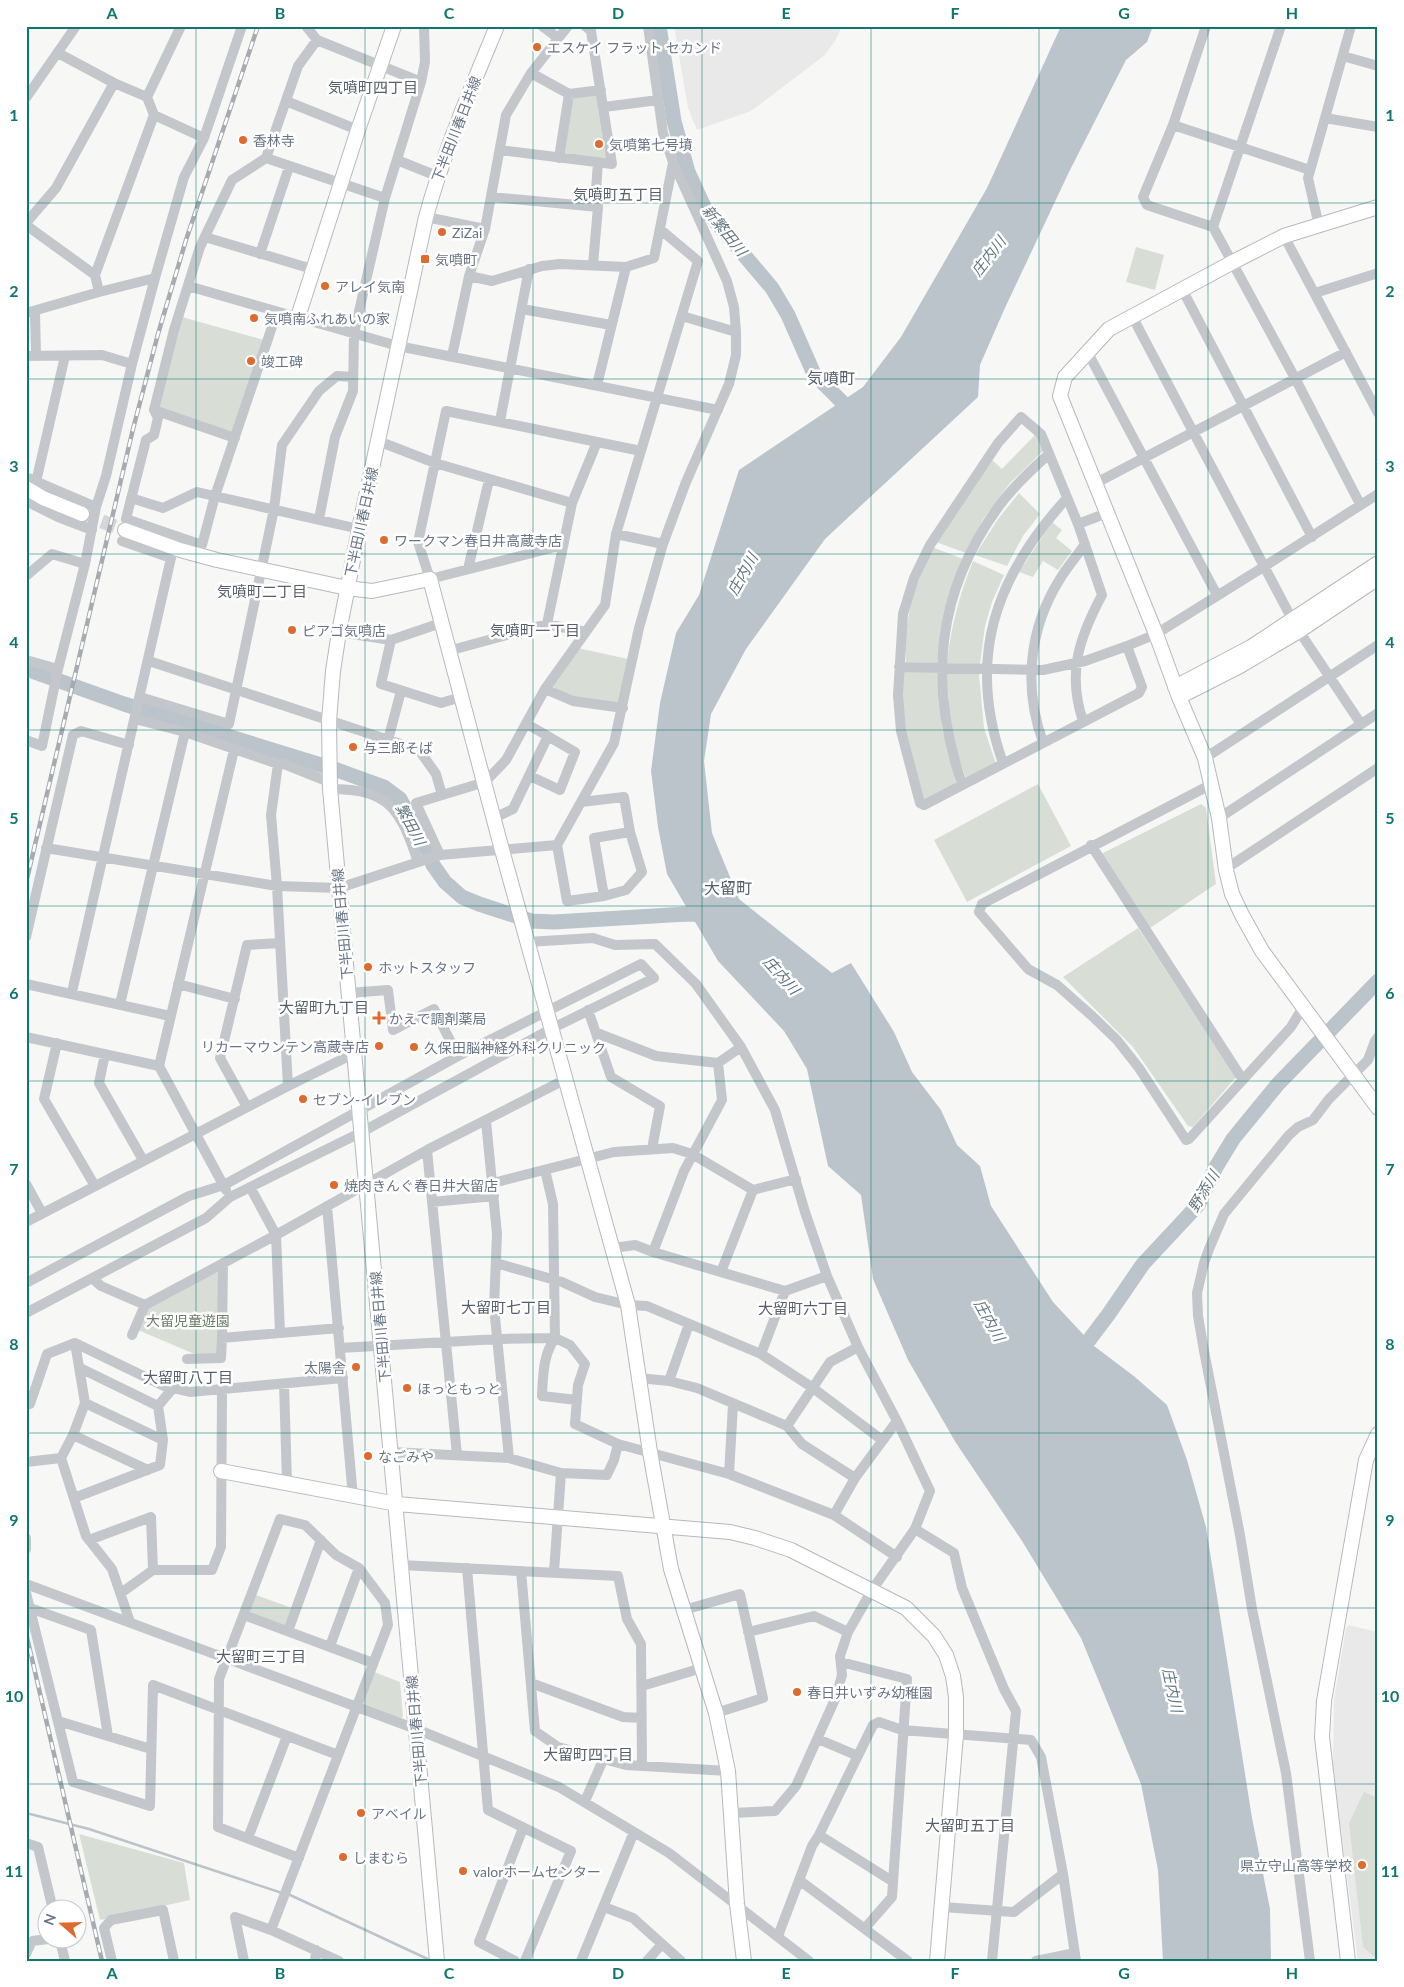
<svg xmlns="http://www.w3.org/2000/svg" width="1404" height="1987" viewBox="0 0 1404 1987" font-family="Lato,'Noto Sans JP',sans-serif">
<rect width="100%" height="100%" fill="#f7f8f5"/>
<!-- built -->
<path fill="#e8e9e8" d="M674 26H842L835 41 825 55 751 111 697 130 688 108Z
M1349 1625 1378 1632V1961H1358L1333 1768 1334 1700 1346 1628Z"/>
<!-- green -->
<path fill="#d8ded6" d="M596 95 599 97 608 158 606 160 563 155 573 98Z
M1136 247 1164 255 1155 290 1126 282Z
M182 317 264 340 233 431 230 432 160 409 159 406Z
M1036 434 1043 451 1010 483 982 521 966 553 936 542 990 458 1002 469Z
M1019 493 1040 514 1023 536 1007 566 975 555 998 519Z
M1052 522 1062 530 1056 538 1072 551 1058 570 1043 561 1033 577 1019 572Z
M932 547 963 559 945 611 937 663 906 662 905 636 912 597Z
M973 561 1004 575 992 602 985 626 980 665 947 664C951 626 959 596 973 561Z
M578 648 628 659 620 702 617 705 578 701 552 686Z
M903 672H937L942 728 956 783 923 801 912 771 901 706Z
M947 672 979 674 984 728 996 764 966 779 955 747 949 710Z
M1038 784 1071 846 967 902 934 840Z
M1201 804 1206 808 1216 884 1147 930 1101 854Z
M1138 928 1236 1077 1193 1127 1188 1126 1133 1047 1063 977Z
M217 1270 220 1272 217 1356H199L138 1330 150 1306Z
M256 1595 292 1608 286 1625 283 1626 252 1614 250 1611Z
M374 1672 400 1682 403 1716 401 1719 364 1705 363 1701Z
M1364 1792 1378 1798V1955L1373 1956 1363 1947 1349 1823Z
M79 1834 184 1863 190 1900 100 1920Z"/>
<!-- water -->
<path fill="#bbc4ca" d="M1061 26H1153L1147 42 1126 60 1069 172 1004 310 980 365 978 397 825 539 746 649 711 714 704 761 712 833 739 899 832 973 851 963 894 1032 912 1072 941 1110 957 1145 980 1166 991 1206 1053 1302 1094 1346 1135 1377 1167 1405 1187 1460 1206 1527 1252 1818 1270 1909 1271 1961H1163L1158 1870 1141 1784 1081 1638 1022 1541 956 1443 908 1360 873 1279 861 1195 828 1166 807 1069 784 1031 718 961 667 874 658 827 651 771 660 703 676 633 699 595 739 470 863 387 901 337 987 188Z"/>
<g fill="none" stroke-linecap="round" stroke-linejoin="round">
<!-- stream -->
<path stroke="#bbc4ca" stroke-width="2.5" d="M26 1813 89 1829 282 1893
M288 1894 432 1961"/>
<!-- river -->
<path stroke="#bbc4ca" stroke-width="15" d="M659 26 674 121 688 172 705 209 772 288 788 315 814 374 848 408
M26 669 124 704 337 770 384 787 400 799 428 852 433 865 445 882 462 897 479 904 531 921 554 922 687 914 709 915
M1077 1356 1108 1315 1143 1264 1198 1205 1216 1167 1233 1139 1278 1084 1378 981"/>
<!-- secondary-tunnel -->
<path stroke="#d3d7d9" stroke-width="14" stroke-dasharray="14 7" stroke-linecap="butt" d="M82 514 125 530"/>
<defs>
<path id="secondary" d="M1378 207 1284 236 1233 262 1109 329 1065 377 1060 396 1156 634 1179 697 1205 758 1219 818 1226 870 1232 894 1242 915 1262 951 1378 1108
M298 317 358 130 394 26
M26 488 43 498 82 514
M125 530 180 550 217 560 347 588 372 591 430 579 502 850 628 1305 650 1452 671 1569 716 1713 728 1771 737 1904 744 1961
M1175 687 1251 647 1378 563
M1179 697 1240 666 1299 631 1378 578
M221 1471 397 1504 730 1532 755 1538 791 1550 906 1608 934 1636 946 1655 953 1676 956 1697V1735L937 1961
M437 1961 330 789 329 721 333 671 339 632 359 529 426 217C444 151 471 89 497 26
M1348 1961 1322 1737 1324 1701 1366 1460 1378 1434"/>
</defs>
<!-- secondary casing -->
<use href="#secondary" stroke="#b5b9bf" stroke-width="16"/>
<!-- street -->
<path stroke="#c3c6ca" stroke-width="10" d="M306 26 317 40 421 82
M542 26 558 38
M1206 26 1173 125 1143 197 1147 205 1213 227 1295 378 1360 504
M58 53 114 83 147 97 154 115 204 138
M1343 56 1378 66
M531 73 569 94 601 90
M147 97 181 26
M26 98 76 26
M286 101 358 130
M604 107 658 100
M1325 118 1378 127
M1173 125 1310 170
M500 150 612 164 591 31 585 26
M266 158 385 198
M559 158 569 94
M397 160 437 176
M598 162 596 190 598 207
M491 197 598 207 593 265
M426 217 485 229
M26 223 56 188 114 83
M26 225 95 275 99 292
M1319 226 1308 178 1351 26
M1213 227 1281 26
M1284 236 1378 413
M205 237 312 269
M260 254 289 167
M95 275 154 115
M469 276 492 281 542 266 560 264 626 267 654 258 673 163
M188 286 398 346 718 410
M1182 289 1312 537
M1315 293 1378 273
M522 309 611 325
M35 311 36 356
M277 312 215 496 202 545 126 519 146 440 154 435 158 418 154 410 174 330 200 247 232 180 266 158 298 66 317 40
M26 313 99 292 155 278
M682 316 736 332
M1132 316 1293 621
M1088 353 1217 595
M26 356 102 355 132 364
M452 356 469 276 485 229 506 115 531 73 568 26
M597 385 626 267
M154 410 235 438
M500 421 529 269
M378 441 435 463 572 503
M26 477 96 507
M36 482 65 356
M1096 483 1346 352
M131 498 163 508 197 492 359 529
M26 501 58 517 92 530
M319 519 335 437 353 391 354 333 385 198 421 82 425 62 424 26
M1078 524 1107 513
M616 534 663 544
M563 545 430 579 418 542 446 411 641 451
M468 569 489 480
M26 576 52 554 85 564
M547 624 572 503 597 442
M1299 631 1361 724
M339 632 391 640 441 623
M391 640 381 684 441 703 461 697
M448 651 547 624 585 632
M26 660 58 669
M149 661 419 750 436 774 442 795
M899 667 1043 670 1085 661 1127 646 1156 634 1265 566 1378 494
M545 689 573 701 623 708
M140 697 229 724 274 509 282 445 319 391 337 376 353 377
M135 719 185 732 278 764H284L329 782
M1083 721C1067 673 1079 638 1102 595L1078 524 1041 434 1021 417 998 443 930 545 914 578 903 614 898 695 901 731 920 803 924 805 1139 693 1142 687 1127 646
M527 724 575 752 560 790 530 776
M26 740 42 746 58 669 85 564 96 507 106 476 132 364 155 278 184 177 204 138 242 26
M388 740 401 691
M1043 742C1023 687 1029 628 1060 579 1067 567 1077 556 1085 544
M1205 758 1378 645
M1003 763C966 658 995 577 1067 498
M962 784C928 684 936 592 999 506 1013 487 1031 470 1049 454
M1212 784 982 904 979 912 1028 969 1057 985 1091 1015 1117 1040 1139 1068 1186 1140 1189 1139 1291 1027 1303 1007
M330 789C390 789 400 809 418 862
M494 818 513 809 548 736
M1219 818 1378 713
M557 845 567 901 604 896 626 890 642 872 630 832 624 797 581 802
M1091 845 1243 1080
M46 848 277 886 339 888 440 855 557 845 614 743 639 628 663 544 686 482 729 384 736 355V332L734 307 727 281 673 162 663 133 648 26
M440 855 416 803 485 782 506 760 545 689 605 605 616 534 698 261 661 230
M1225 866 1233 864 1378 768
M604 896 594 838 630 832
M26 937 73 735 81 731 129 745
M527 942 593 938 615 945 655 944 696 984 741 1047 775 1110 805 1212 827 1276 858 1347 897 1421 855 1478 834 1515
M26 984 170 1016
M178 984 235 999
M72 992 171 558 122 541
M348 993 388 990 393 1030 434 1009 458 1056
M120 1004 185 732
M588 1010 611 1077 660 1106 652 1149
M597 1033 656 1056 718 1063 741 1047
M26 1037 159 1066
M57 1043 44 1099 95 1186
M105 1054 99 1083 143 1160
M288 1086 353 1054
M247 1107 220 1058 247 945 280 943
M486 1121 497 1234 494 1307 509 1458
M427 1150 457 1455
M545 1170 553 1204 555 1338C543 1355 543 1376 542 1396L577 1400
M493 1183 614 1152 673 1148 692 1154 753 1190 796 1179
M26 1184 42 1213
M250 1187 276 1235 280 1333
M226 1190 159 1066 234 750
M432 1202 494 1196
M327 1206 353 1497
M26 1222 288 1086 277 886 271 815 278 764
M613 1248 635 1245 653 1252 785 1291 827 1276
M653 1252 684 1171 722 1100 718 1063
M223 1263 222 1338 339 1328
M496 1263 562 1282 595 1297 628 1305 647 1306 761 1354 813 1388 882 1440
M721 1272 753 1190
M92 1278 101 1286 145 1305
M26 1283 189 1196 224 1185 458 1056 641 964 654 978 551 1029 360 1133 230 1197 206 1218 26 1313
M132 1335 145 1305 276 1235 427 1150 566 1079
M340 1348 498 1339 555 1338 570 1345 585 1364 578 1385 575 1424 618 1444 729 1474 834 1515 897 1557
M761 1354 785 1291
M187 1359 221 1358 222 1338
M80 1368 158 1406
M639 1378 669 1381 697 1388 787 1426 802 1444 855 1478
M669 1381 689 1324
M284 1384 287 1482
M85 1403 163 1440
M26 1405 30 1404 47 1354 75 1343 164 1386 190 1392 343 1378
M787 1426 830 1362 858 1347
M73 1435 148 1470
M392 1452 509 1458 561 1473 607 1475 614 1460 618 1444
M61 1458 86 1536 112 1569 130 1622
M26 1462 61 1458 73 1435 85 1403 75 1343
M729 1474 733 1405
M74 1498 160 1465 163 1440 158 1406 173 1388
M915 1529 954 1553 962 1588 1004 1689 1016 1711 992 1961
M26 1538V1549
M89 1540 151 1517 153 1570
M401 1565 618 1576 627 1619 641 1644 642 1766
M467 1568 488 1810 571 1851 525 1961
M521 1571 535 1731 558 1747 626 1765 728 1771
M554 1572 561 1473
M26 1584 416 1729 559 1787 669 1853 809 1961
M26 1593 73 1782 150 1806 153 1685 338 1755
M121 1593 153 1570H212L221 1547 222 1390
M30 1608 91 1630 108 1736
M684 1610 740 1594 763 1698 716 1713
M244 1615 373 1663
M288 1631 321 1540
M748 1632 814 1616 848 1632
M330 1646 359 1568
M841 1662 907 1679 892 1897 865 1928
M531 1683 623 1717 641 1718
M642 1686 702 1668
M58 1721 151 1749
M818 1739 858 1756
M585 1801 603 1760
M732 1813 775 1811 796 1786 836 1697 842 1675 840 1656 848 1632 872 1590 915 1529 930 1491 897 1421
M819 1835 892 1881
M248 1838 287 1736
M26 1843 38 1847 53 1910
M799 1880 908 1961
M604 1907 633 1918 681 1961
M942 1907 1014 1912 1063 1874
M271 1930 388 1625 385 1603 359 1568 336 1555 305 1525 280 1519 219 1679 218 1827 299 1858
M778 1936 812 1846 819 1835 873 1725 879 1722 902 1730 1031 1740 1041 1757 1063 1874 1076 1961
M60 1940 65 1961
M26 1954 32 1941 48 1939
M112 1961 104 1928 111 1920 163 1910 174 1961
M244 1961 235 1917 271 1930 339 1961
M315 1961 316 1950
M515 1961 479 1942 523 1828
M581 1961 634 1832
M647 1961 662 1944
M1036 1961 1075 1953
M1310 1961 1286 1773 1252 1609 1240 1535 1204 1351 1198 1316 1197 1293 1204 1263 1209 1249 1224 1214 1289 1135 1298 1127 1313 1120 1329 1099 1368 1060 1375 1041 1378 1037"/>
<!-- secondary -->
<use href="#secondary" stroke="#fff" stroke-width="14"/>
<defs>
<path id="rail" d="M26 883 133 429 158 334 186 240 258 26
M26 1633 102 1961"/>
</defs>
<!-- rail casing -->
<use href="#rail" stroke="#a6aab1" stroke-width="4.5"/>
<!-- rail -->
<use href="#rail" stroke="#fff" stroke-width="2.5" stroke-dasharray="8" stroke-linecap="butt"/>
</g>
<!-- grid -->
<path fill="none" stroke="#0f766e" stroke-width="1" stroke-opacity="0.55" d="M196 26V1961M365 26V1961M533 26V1961M702 26V1961M871 26V1961M1039 26V1961M1208 26V1961M26 203H1378M26 379H1378M26 554H1378M26 730H1378M26 906H1378M26 1081H1378M26 1257H1378M26 1433H1378M26 1608H1378M26 1784H1378"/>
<!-- markers -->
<g fill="#df6a2d" stroke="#fff" stroke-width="2">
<circle cx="537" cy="47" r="5"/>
<circle cx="243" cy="140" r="5"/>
<circle cx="599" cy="144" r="5"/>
<circle cx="442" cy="232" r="5"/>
<rect x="420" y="254" width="10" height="10" rx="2.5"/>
<circle cx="325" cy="286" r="5"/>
<circle cx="254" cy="318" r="5"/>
<circle cx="251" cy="361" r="5"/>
<circle cx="384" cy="540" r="5"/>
<circle cx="292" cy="630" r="5"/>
<circle cx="353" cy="747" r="5"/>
<circle cx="368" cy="967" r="5"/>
<path d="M376.5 1010.5h5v5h5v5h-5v5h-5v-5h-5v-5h5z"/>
<circle cx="379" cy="1046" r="5"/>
<circle cx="414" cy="1047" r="5"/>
<circle cx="303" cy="1099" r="5"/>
<circle cx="334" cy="1185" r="5"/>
<circle cx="356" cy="1367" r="5"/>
<circle cx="407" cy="1388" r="5"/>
<circle cx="368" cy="1456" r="5"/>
<circle cx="797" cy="1692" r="5"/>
<circle cx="361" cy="1813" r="5"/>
<circle cx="343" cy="1857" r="5"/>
<circle cx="1362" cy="1865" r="5"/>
<circle cx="463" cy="1871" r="5"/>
</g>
<g text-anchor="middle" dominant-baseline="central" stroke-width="5" stroke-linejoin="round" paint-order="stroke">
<!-- poi labels -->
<g font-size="14" fill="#677485" stroke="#fff" text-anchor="start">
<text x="547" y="47">エスケイ フラット セカンド</text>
<text x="253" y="140">香林寺</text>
<text x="609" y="144">気噴第七号墳</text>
<text x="452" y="232">ZiZai</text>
<text x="435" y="259">気噴町</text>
<text x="335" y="286">アレイ気南</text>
<text x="264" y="318">気噴南ふれあいの家</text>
<text x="261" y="361">竣工碑</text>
<text x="394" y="540">ワークマン春日井高蔵寺店</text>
<text x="302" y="630">ピアゴ気噴店</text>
<text x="363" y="747">与三郎そば</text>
<text x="378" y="967">ホットスタッフ</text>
<text x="389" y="1018">かえで調剤薬局</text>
<text x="369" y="1046" text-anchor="end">リカーマウンテン高蔵寺店</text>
<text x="424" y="1047">久保田脳神経外科クリニック</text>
<text x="313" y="1099">セブン-イレブン</text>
<text x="344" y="1185">焼肉きんぐ春日井大留店</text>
<text x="346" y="1367" text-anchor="end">太陽舎</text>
<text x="417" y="1388">ほっともっと</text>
<text x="378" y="1456">なごみや</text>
<text x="807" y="1692">春日井いずみ幼稚園</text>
<text x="371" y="1813">アベイル</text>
<text x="353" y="1857">しまむら</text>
<text x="1352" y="1865" text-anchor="end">県立守山高等学校</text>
<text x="473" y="1871">valorホームセンター</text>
</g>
<!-- street labels -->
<g font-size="14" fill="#677485" stroke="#fff">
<text transform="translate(456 129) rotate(-69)">下半田川春日井線</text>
<text transform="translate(361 522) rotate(-78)">下半田川春日井線</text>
<text transform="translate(342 924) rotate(-95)">下半田川春日井線</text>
<text transform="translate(380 1327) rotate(-95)">下半田川春日井線</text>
<text transform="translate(416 1731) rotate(-95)">下半田川春日井線</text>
</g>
<!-- park labels -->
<g font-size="14" fill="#687c66" stroke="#fff">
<text x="188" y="1320">大留児童遊園</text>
</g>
<!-- neighbourhood labels -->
<g font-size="15" fill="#555e6a" stroke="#fff">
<text x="373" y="87">気噴町四丁目</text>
<text x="618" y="194">気噴町五丁目</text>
<text x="262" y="591">気噴町二丁目</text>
<text x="535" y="630">気噴町一丁目</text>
<text x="324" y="1007">大留町九丁目</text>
<text x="506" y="1307">大留町七丁目</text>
<text x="803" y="1308">大留町六丁目</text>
<text x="188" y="1377">大留町八丁目</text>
<text x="261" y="1656">大留町三丁目</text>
<text x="588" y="1754">大留町四丁目</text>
<text x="970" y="1825">大留町五丁目</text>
</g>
<!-- water labels -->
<g font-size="15" font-style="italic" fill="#637581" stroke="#fff">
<text transform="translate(725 230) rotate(51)">新繁田川</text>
<text transform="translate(988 256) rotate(-52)">庄内川</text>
<text transform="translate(742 574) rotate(-61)">庄内川</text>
<text transform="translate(411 824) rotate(62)">繁田川</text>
<text transform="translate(782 975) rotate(48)">庄内川</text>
<text transform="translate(1203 1191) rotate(-59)">野添川</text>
<text transform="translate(990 1320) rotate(61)">庄内川</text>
<text transform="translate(1173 1690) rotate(78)">庄内川</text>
</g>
<!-- quarter labels -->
<g font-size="16" fill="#555e6a" stroke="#fff">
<text x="831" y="377">気噴町</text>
<text x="728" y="887">大留町</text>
</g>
</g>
<!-- border -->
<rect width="1404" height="1987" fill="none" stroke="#ffffff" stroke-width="55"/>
<!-- north arrow -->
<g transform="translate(62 1924) rotate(290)"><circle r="24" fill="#ffffff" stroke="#c2c7ce"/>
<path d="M0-4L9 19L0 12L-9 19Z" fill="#df6a2d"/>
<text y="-8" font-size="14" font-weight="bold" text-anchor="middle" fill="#677485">N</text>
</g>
<rect x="28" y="28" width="1348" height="1932" fill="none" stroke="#0f766e" stroke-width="2"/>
<g font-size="16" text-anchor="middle" font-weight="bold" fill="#0f766e">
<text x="112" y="19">A</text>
<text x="280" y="19">B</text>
<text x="449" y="19">C</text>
<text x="618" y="19">D</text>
<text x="786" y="19">E</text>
<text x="955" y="19">F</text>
<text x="1124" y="19">G</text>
<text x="1292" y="19">H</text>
<text x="14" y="121">1</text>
<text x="1390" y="121">1</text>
<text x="14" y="297">2</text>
<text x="1390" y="297">2</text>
<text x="14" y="472">3</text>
<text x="1390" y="472">3</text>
<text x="14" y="648">4</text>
<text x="1390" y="648">4</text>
<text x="14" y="824">5</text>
<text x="1390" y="824">5</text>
<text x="14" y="999">6</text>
<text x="1390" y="999">6</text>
<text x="14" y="1175">7</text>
<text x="1390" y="1175">7</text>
<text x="14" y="1350">8</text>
<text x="1390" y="1350">8</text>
<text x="14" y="1526">9</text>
<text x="1390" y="1526">9</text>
<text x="14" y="1702">10</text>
<text x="1390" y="1702">10</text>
<text x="14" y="1877">11</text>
<text x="1390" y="1877">11</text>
<text x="112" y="1979">A</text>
<text x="280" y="1979">B</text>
<text x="449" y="1979">C</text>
<text x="618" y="1979">D</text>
<text x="786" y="1979">E</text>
<text x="955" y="1979">F</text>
<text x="1124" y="1979">G</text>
<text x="1292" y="1979">H</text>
</g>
</svg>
